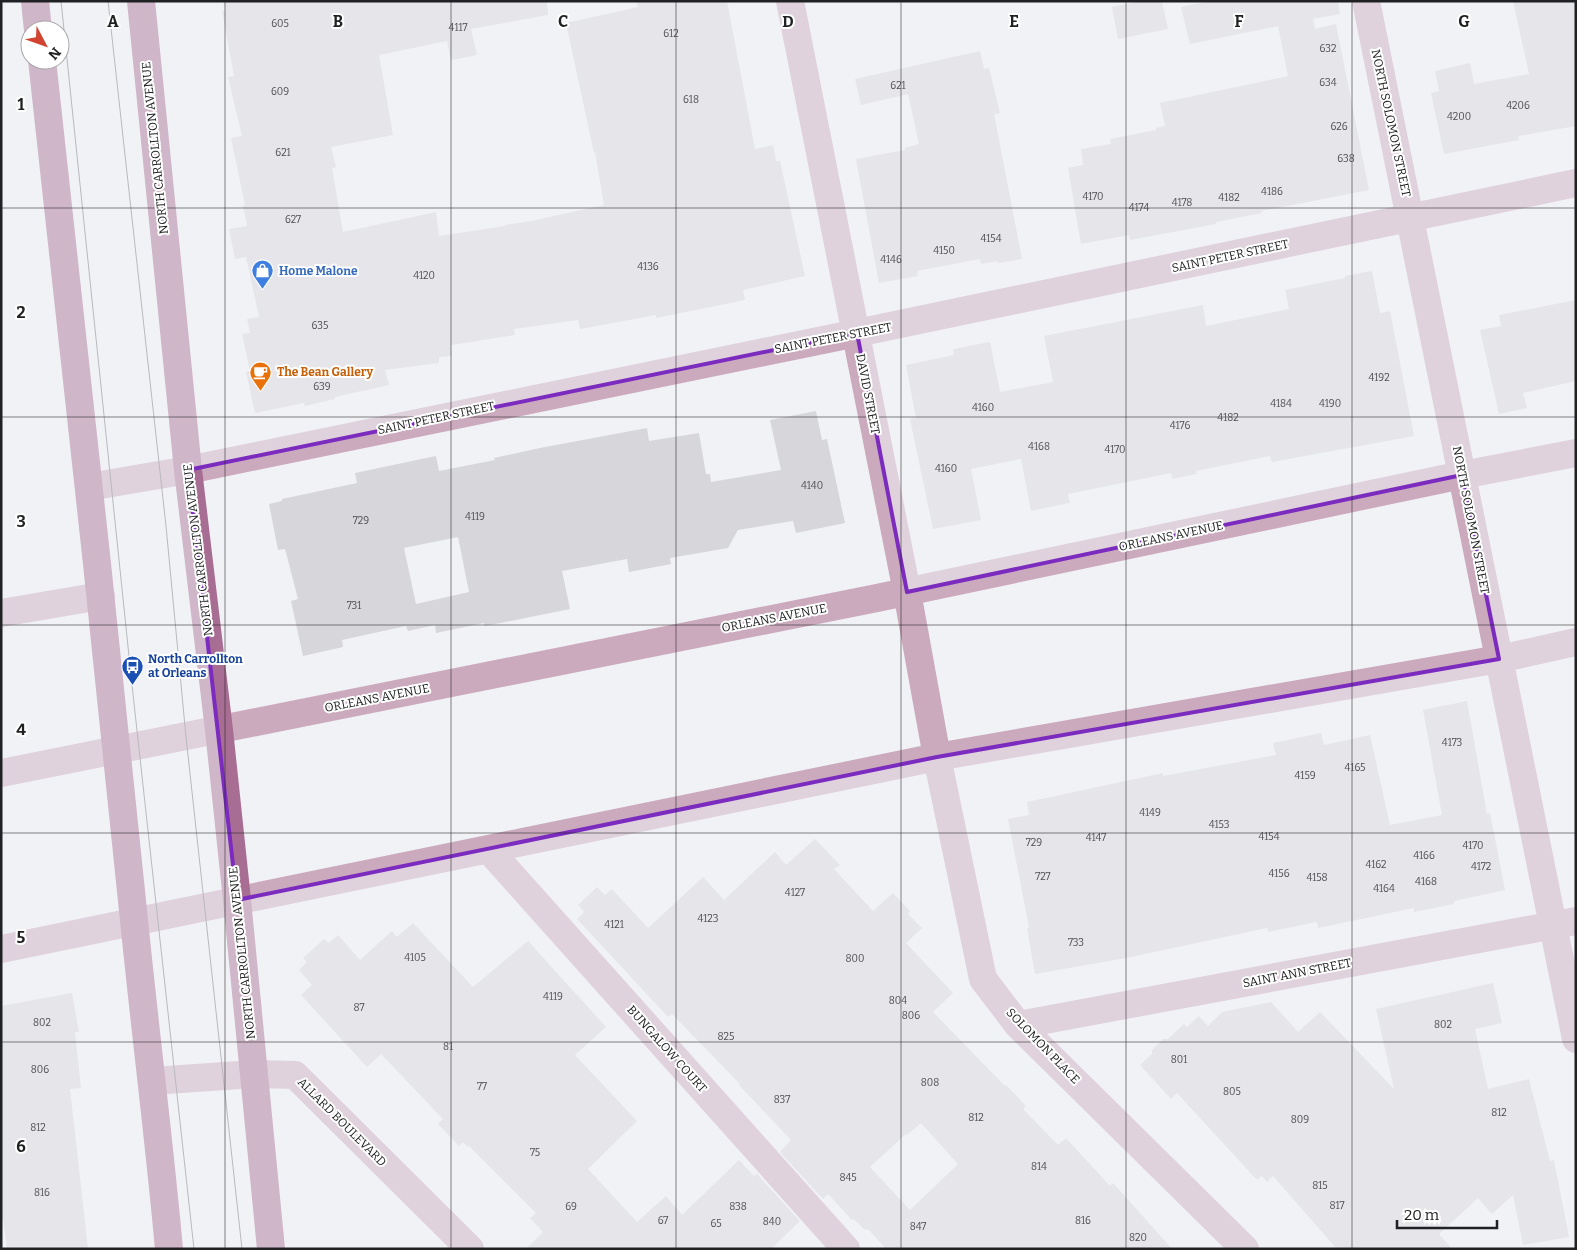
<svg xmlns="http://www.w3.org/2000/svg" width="1577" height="1250" viewBox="0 0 1577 1250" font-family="Bitter,serif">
<rect width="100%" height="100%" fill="#f1f2f6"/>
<!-- building -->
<path fill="#d7d6db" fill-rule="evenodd" d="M223 1H547L548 15 471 29 477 55 451 60 447 41 379 55 393 135 331 147 336 167 332 168 343 232 436 212 439 236 505 226V225L531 221 604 205 595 152 594 153 566 23 638 7 636 1H727L755 149 773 145 776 161H780L805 276 743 290 745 300 656 318V315L580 329 578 320 514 329 515 335 451 345 452 356 439 357V363L385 370 389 385 335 397V399L305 406 304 403 255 413 246 372 250 371 242 334 250 333 247 319 259 317 246 257 235 259 229 229 247 226 243 205H245L231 138 242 136 228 77 234 76 222 11 225 10Z
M1140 1H1162L1168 29 1118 39 1112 7Z
M1210 1H1338L1340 14 1313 19 1315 29 1336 24 1369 190 1261 211 1262 213 1216 222V224L1130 240 1129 235 1081 244 1068 168 1083 165 1081 149 1111 144 1110 139 1156 130V128L1165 126 1160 103 1288 76 1278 26 1190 44 1181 7Z
M1513 1H1576V126L1518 136 1519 140 1444 154 1431 93 1439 91 1435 71 1470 63 1474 84 1529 74Z
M980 51 984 69 989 68 1000 113 994 114 1022 259 998 263 997 261 981 264 980 259 917 271 918 276 879 283 856 159 905 150V148L919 144 908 94 861 105 855 79Z
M1372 271 1380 313 1390 311 1414 436 1272 462 1270 456 1196 471 1197 474 1172 479 1171 473 1068 494 1070 503 1031 511 1021 459 971 469 981 520 933 529 910 419 916 418 906 365 954 355 953 349 990 342 1000 392 1053 382 1044 336 1203 305 1206 326 1289 309 1285 290 1345 278V276Z
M1576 300V381L1523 393 1527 408 1499 414 1480 330 1501 326 1499 315Z
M816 411 822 440 827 439 845 523 796 533 793 521 738 530 728 548 670 558 671 564 629 572 627 559 562 571 570 609 485 626 484 623 436 633 435 625 408 631 406 626 342 640 343 647 303 656 291 601 298 599 285 549 278 550 269 504 282 501V499L357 483 355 473 436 456 439 471 495 460 494 458 540 448 647 428 649 441 699 433 706 474H710L711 482 781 470 770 420ZM458 537 469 592 416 604 404 548Z
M1467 701 1487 814 1490 813 1505 890 1454 901V904L1414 912V908L1318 928 1317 922 1268 932 1267 928 1126 958 1035 974 1027 928 1029 927 1008 819 1029 815 1027 802 1163 773V776L1276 755 1273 743 1321 733 1324 745 1370 735 1390 825 1442 815 1423 710Z
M815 839 840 865 834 869 873 911 893 893 910 911 908 914 922 928 906 943 953 993 933 1012 1005 1086 1006 1085 1026 1106 1023 1109 1058 1145 1066 1138 1110 1186 1113 1183 1172 1249H886L869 1230 864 1229 854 1219 852 1220 828 1194 823 1199 780 1152 791 1140 739 1085 740 1084 672 1014 668 1017 577 919 584 912 578 905 597 887 605 895 612 889 648 928 703 877 724 900 775 852 786 865ZM921 1123 958 1164 910 1210 870 1167 906 1134 907 1135Z
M413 923 473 987 528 941 606 1027 575 1055 637 1121 588 1169 637 1222 666 1196 682 1215 739 1160 754 1176 757 1174 800 1221 771 1249H526L543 1232 530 1218 536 1213 469 1146 468 1147 463 1142 459 1146 438 1124 443 1119 381 1054 367 1067 301 995 312 985 299 970 307 962 303 958 324 939 329 943 338 935 360 960 392 931 397 937Z
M1493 983 1502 1023 1475 1029 1488 1089 1529 1079 1550 1161 1554 1160 1569 1237 1523 1245 1513 1195 1492 1214 1478 1198 1439 1234 1452 1249H1337L1273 1176 1267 1182 1262 1176 1257 1180 1177 1093 1171 1099 1140 1065 1152 1054V1050L1163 1039H1168L1184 1024 1187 1027 1199 1016 1208 1026 1222 1012 1271 1002 1298 1032 1320 1012 1394 1089 1376 1009Z
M72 993 79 1032H75L81 1088 70 1089 88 1249H7L3 1218H1V1006Z"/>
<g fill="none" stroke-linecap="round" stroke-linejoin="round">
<!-- minor -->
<path stroke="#ccaabe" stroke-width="28" d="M790 1 907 592 937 757 983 979 1018 1025 1245 1249
M1366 1 1576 1039
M89 487 188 470 857 333 1576 183
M1 613 101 596
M1 773 877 598 1462 475 1576 453
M488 849 846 1249
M1 949 937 757 1499 659 1576 642
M1018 1025 1576 921
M152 1081 254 1074 295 1075 470 1249"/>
<!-- major -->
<path stroke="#a86d92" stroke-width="28" d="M35 1 38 30
M141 1 188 470 219 730 237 900 271 1249
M42 60C74 347 105 633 134 920 145 1030 159 1139 169 1249"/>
<!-- tram -->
<path stroke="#747578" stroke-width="1" d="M61 1 132 685 194 1249
M108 1 166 526 186 737 242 1249"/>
</g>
<!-- marked area -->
<path d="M0 0H1577V1250H0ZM857 333 907 592 1462 475 1499 659 937 757 237 900 188 470Z" fill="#f1f2f6" fill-opacity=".55" fill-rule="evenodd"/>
<path fill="none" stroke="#7b2cbf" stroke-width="4" stroke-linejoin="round" d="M857 333 907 592 1462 475 1499 659 937 757 237 900 188 470Z"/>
<!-- grid -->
<path fill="none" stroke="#202122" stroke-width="1" stroke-opacity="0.55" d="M225 1V1249M451 1V1249M676 1V1249M901 1V1249M1126 1V1249M1352 1V1249M1 208H1576M1 417H1576M1 625H1576M1 833H1576M1 1042H1576"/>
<!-- icons -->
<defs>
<symbol id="shop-pin" viewBox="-11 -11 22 30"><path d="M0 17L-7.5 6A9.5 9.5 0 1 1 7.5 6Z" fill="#3f7fe0" stroke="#fff"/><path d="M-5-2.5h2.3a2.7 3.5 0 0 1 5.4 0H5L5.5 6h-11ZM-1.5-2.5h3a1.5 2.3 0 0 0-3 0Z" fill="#fff"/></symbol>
<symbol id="cafe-pin" viewBox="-11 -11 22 30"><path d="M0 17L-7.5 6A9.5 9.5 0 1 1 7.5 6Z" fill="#e8710a" stroke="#fff"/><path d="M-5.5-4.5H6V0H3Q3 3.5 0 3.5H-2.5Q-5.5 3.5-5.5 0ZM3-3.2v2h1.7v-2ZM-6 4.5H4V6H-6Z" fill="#fff"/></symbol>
<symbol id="bus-pin" viewBox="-11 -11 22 30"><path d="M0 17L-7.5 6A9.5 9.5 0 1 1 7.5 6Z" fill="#1a4fb4" stroke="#fff"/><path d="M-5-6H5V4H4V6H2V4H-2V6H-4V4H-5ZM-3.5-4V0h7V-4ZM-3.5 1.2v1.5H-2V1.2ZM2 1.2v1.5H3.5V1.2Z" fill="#fff"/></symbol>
</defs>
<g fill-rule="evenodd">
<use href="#shop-pin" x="250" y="258" width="25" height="34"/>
<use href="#cafe-pin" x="248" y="360" width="25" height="34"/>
<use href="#bus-pin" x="120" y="654" width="25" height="34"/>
</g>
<g text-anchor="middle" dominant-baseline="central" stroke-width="4" stroke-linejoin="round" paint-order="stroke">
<!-- number labels -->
<g font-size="10" fill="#4e4e50">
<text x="280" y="24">605</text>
<text x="458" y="28">4117</text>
<text x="671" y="34">612</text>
<text x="1328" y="49">632</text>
<text x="1328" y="83">634</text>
<text x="898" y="86">621</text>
<text x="280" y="92">609</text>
<text x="691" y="100">618</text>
<text x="1518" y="106">4206</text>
<text x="1459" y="117">4200</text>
<text x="1339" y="127">626</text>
<text x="283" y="153">621</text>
<text x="1346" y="159">638</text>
<text x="1272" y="192">4186</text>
<text x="1093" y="197">4170</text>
<text x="1229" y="198">4182</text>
<text x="1182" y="203">4178</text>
<text x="1139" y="208">4174</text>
<text x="293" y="220">627</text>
<text x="991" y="239">4154</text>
<text x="944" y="251">4150</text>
<text x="891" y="260">4146</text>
<text x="648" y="267">4136</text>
<text x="424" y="276">4120</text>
<text x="320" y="326">635</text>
<text x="1379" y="378">4192</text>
<text x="322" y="387">639</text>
<text x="1281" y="404">4184</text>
<text x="1330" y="404">4190</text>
<text x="983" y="408">4160</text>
<text x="1228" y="418">4182</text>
<text x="1180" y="426">4176</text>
<text x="1039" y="447">4168</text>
<text x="1115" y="450">4170</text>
<text x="946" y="469">4160</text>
<text x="812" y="486">4140</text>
<text x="475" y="517">4119</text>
<text x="361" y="521">729</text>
<text x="354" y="606">731</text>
<text x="1452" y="743">4173</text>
<text x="1355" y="768">4165</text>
<text x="1305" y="776">4159</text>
<text x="1150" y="813">4149</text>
<text x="1219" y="825">4153</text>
<text x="1269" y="837">4154</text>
<text x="1096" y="838">4147</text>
<text x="1034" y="843">729</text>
<text x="1473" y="846">4170</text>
<text x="1424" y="856">4166</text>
<text x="1376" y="865">4162</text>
<text x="1481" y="867">4172</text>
<text x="1279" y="874">4156</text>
<text x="1043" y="877">727</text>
<text x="1317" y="878">4158</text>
<text x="1426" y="882">4168</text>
<text x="1384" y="889">4164</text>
<text x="795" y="893">4127</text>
<text x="708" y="919">4123</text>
<text x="614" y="925">4121</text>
<text x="1076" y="943">733</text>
<text x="415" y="958">4105</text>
<text x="855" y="959">800</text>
<text x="553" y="997">4119</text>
<text x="898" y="1001">804</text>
<text x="359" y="1008">87</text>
<text x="911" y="1016">806</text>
<text x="42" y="1023">802</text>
<text x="1443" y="1025">802</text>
<text x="726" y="1037">825</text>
<text x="448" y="1047">81</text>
<text x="1179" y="1060">801</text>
<text x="40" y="1070">806</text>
<text x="930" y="1083">808</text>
<text x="482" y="1087">77</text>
<text x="1232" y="1092">805</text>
<text x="782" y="1100">837</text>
<text x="1499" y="1113">812</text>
<text x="976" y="1118">812</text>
<text x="1300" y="1120">809</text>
<text x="38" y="1128">812</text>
<text x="535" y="1153">75</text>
<text x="1039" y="1167">814</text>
<text x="848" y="1178">845</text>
<text x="1320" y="1186">815</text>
<text x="42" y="1193">816</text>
<text x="1337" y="1206">817</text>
<text x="571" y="1207">69</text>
<text x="738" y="1207">838</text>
<text x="663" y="1221">67</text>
<text x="1083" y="1221">816</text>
<text x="772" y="1222">840</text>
<text x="716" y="1224">65</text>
<text x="918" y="1227">847</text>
<text x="1138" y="1238">820</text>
</g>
<!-- street labels -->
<g font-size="12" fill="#202122" stroke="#fff">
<text transform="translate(1391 123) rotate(78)">NORTH SOLOMON STREET</text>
<text transform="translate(155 148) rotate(-96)">NORTH CARROLLTON AVENUE</text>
<text transform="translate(1230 256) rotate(-12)">SAINT PETER STREET</text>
<text transform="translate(833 338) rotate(-11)">SAINT PETER STREET</text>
<text transform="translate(868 394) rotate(79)">DAVID STREET</text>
<text transform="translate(436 418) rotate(-12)">SAINT PETER STREET</text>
<text transform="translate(1471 520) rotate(79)">NORTH SOLOMON STREET</text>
<text transform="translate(1171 536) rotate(-12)">ORLEANS AVENUE</text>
<text transform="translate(198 550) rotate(-97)">NORTH CARROLLTON AVENUE</text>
<text transform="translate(774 618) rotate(-11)">ORLEANS AVENUE</text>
<text transform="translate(377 698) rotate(-11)">ORLEANS AVENUE</text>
<text transform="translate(242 953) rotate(-96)">NORTH CARROLLTON AVENUE</text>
<text transform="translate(1297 973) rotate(-11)">SAINT ANN STREET</text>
<text transform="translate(1043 1046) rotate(46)">SOLOMON PLACE</text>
<text transform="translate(667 1049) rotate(48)">BUNGALOW COURT</text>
<text transform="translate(342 1122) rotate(45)">ALLARD BOULEVARD</text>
</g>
<!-- shop labels -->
<g font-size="12" font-weight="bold" fill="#366cbe" stroke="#fff" text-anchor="start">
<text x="279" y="271">Home Malone</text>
</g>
<!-- food labels -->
<g font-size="12" font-weight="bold" fill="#c56008" stroke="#fff" text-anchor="start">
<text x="277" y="372">The Bean Gallery</text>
</g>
<!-- transit labels -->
<g font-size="12" font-weight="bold" fill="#164399" stroke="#fff" text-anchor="start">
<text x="148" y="659">North Carrollton<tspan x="148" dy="14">at Orleans</tspan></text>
</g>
</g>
<g font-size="16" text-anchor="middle" font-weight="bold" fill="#202122" stroke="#fff" stroke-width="4" stroke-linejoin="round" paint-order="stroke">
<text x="113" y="27">A</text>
<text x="338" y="27">B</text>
<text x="563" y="27">C</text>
<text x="788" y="27">D</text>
<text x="1014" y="27">E</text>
<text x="1239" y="27">F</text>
<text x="1464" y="27">G</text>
<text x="21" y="110">1</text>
<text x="21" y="318">2</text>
<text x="21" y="527">3</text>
<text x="21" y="735">4</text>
<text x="21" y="943">5</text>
<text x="21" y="1152">6</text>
</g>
<!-- border -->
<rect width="1577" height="1250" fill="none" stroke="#202122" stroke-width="5"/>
<!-- north arrow -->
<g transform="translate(45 45) rotate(131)"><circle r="24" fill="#ffffff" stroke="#a6a6a7"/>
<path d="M0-4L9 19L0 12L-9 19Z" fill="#d04431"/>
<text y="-8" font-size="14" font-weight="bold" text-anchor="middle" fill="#202122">N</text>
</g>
<!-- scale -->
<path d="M1397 1220v8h100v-8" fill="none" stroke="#202122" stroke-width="2.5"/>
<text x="1404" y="1220" font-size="15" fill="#202122" stroke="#ffffff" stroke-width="4" paint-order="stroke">20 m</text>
</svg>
